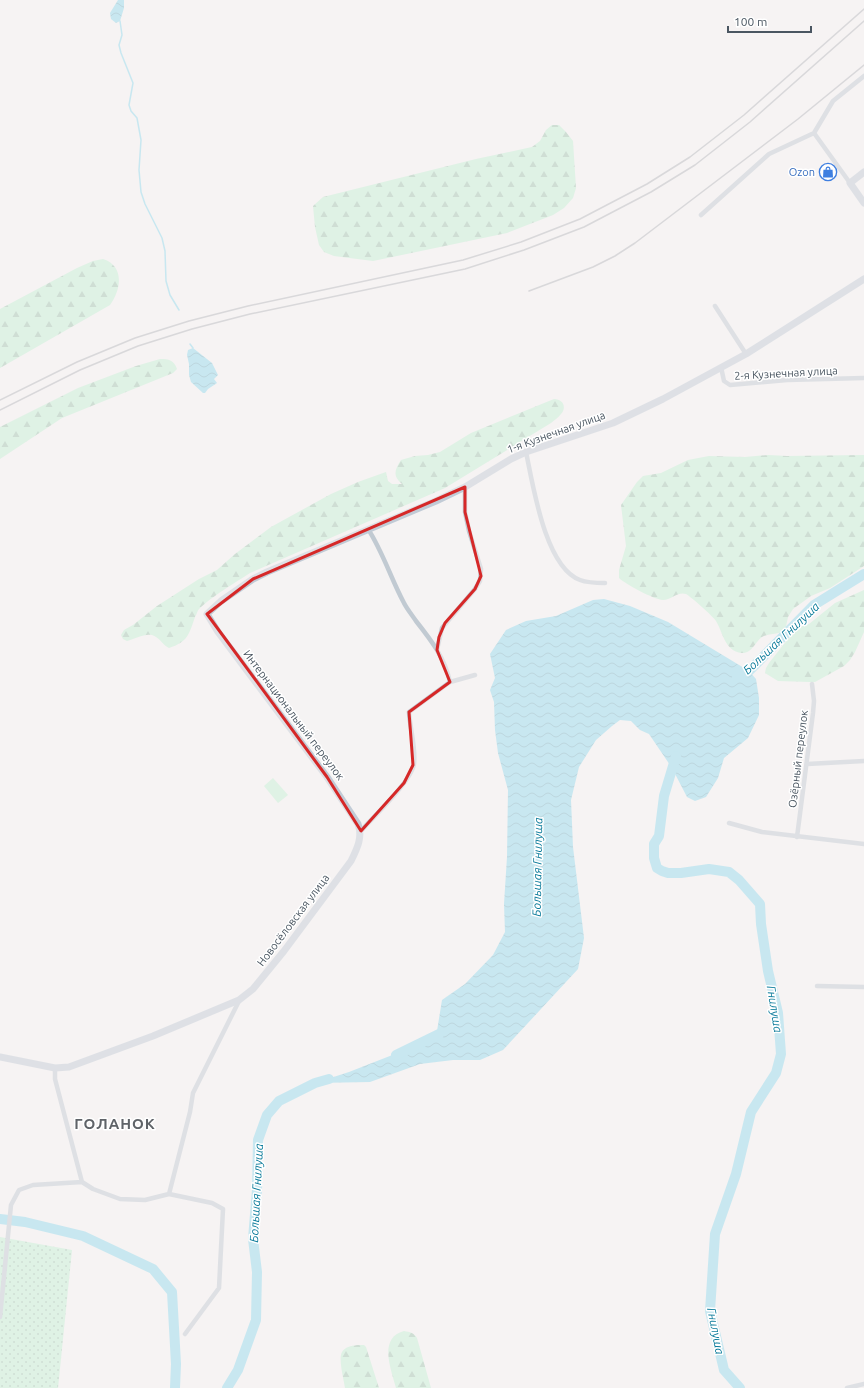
<svg xmlns="http://www.w3.org/2000/svg" width="864" height="1388" viewBox="0 0 864 1388" font-family="Ubuntu,sans-serif">
<defs>
<pattern id="forest-firs" width="22" height="20" patternUnits="userSpaceOnUse"><rect width="22" height="20" fill="#c3f1d5"/><path d="M5 1l3.5 6h-7zM16 11l3.5 6h-7z" fill="#a0c6b0"/></pattern>
<pattern id="garden-dots" width="8" height="8" patternUnits="userSpaceOnUse"><rect width="8" height="8" fill="#c3f1d5"/><path d="M2 2h.1M6 6h.1" fill="none" stroke="#a0c6b0" stroke-width="1.8" stroke-linecap="round"/></pattern>
<pattern id="water-waves" width="16" height="10" patternUnits="userSpaceOnUse"><rect width="16" height="10" fill="#90daee"/><path d="M0 5q4-4 8 0t8 0" fill="none" stroke="#78b4c4"/></pattern>
</defs>
<rect width="100%" height="100%" fill="#f5f3f3"/>
<!-- forest -->
<path fill="url(#forest-firs)" d="M552 125H559L566 132 573 141 576 188 573 198 564 208 553 215 507 233 373 261 334 256 324 252 319 245 315 227 313 206 323 197 476 159 532 147 540 141 546 130Z
M103 259C125 266 121 290 110 305L0 368V309L77 268 93 261Z
M160 359C169 359 174 360 177 369L173 373 62 418 0 459V427L78 388 136 366Z
M554 399C563 399 567 407 561 414 558 418 554 420 551 423L445 488 250 573C236 582 211 597 199 609 197 611 197 614 195 617 189 634 188 642 169 648 163 645 161 640 156 637 148 631 136 639 127 641L123 639 121 635 124 630 133 625 157 606 199 579 217 570 235 554 271 527 331 494 358 482 386 472 388 481 392 484H402C393 476 394 471 401 460L415 456 428 455 440 452 471 433Z
M768 455 787 456 864 455V566L830 588 811 596 793 609 788 617 785 631C779 634 766 634 762 637 755 642 752 654 741 653 724 650 723 632 716 621 714 617 690 596 686 594 678 591 671 600 663 600 653 599 627 585 619 578V570L626 546 621 505 637 482 643 476 661 473 688 460 709 456 745 457Z
M864 590V632L855 652 850 660 844 666 815 682H810L778 681 765 673 766 668 769 663 784 644 800 627 809 624 835 603Z
M404 1331C410 1332 414 1333 417 1338L431 1388H396C391 1369 378 1338 404 1331Z
M357 1345H364L366 1347 379 1388H345C344 1380 338 1359 342 1352 345 1347 351 1346 357 1345Z"/>
<!-- park -->
<path fill="#c3f1d5" d="M273 778 288 795 278 803 264 786Z"/>
<!-- garden -->
<path fill="url(#garden-dots)" d="M0 1237 72 1250 58 1388H0Z"/>
<!-- water -->
<path fill="url(#water-waves)" d="M118 0H124V8L120 21 116 23 111 19 110 13Z
M193 348 212 363 218 375 214 379 217 383 208 389 205 393H203L191 382 189 375V364L187 355 188 350Z
M604 599 630 606 668 622 749 671 756 679 759 698V715L748 738 724 758 718 778 706 797 695 801 687 797 672 768 670 765 649 734 640 730 631 721 620 720 612 726 596 740 579 767 571 800 573 847 584 938 578 969 503 1050 480 1060H453L420 1064 370 1082 315 1083 349 1072 423 1043 437 1031 442 1000 465 984 493 955 505 932 504 904 507 857 508 790 498 753 495 730 494 702 490 690 495 678 490 654 506 630 526 621 556 616 593 600Z"/>
<g fill="none" stroke-linecap="round" stroke-linejoin="round">
<!-- stream -->
<path stroke="#90daee" stroke-width="1.5" d="M120 21 122 35 119 45 121 53 133 83 129 105 131 111 137 118 141 140 139 170 141 192 145 204 162 238 165 251 166 281 170 295 179 310
M190 344 193 348"/>
<!-- river -->
<path stroke="#90daee" stroke-width="10" d="M737 677 749 671 814 605 864 574
M676 756 664 796 659 836 654 844V858L657 868 662 871 668 873H681L709 869 729 872 739 880 760 904 761 924 768 971 778 1013 781 1054 776 1073 751 1112 736 1174 715 1234 710 1311 724 1370 740 1388
M396 1055 439 1034
M0 1219 25 1222 83 1236 153 1269 172 1292 176 1364 175 1388
M227 1388 238 1370 256 1320 257 1272 253 1239 257 1190 258 1140 267 1115 279 1101 315 1083 329 1079"/>
<!-- street -->
<path stroke="#c1cad2" stroke-width="4.5" d="M814 133 850 183
M701 215 769 154 814 133 833 101 864 76
M715 306 746 354
M721 367 724 381 730 385 787 380 864 378
M526 452C533 485 545 567 580 580 588 583 597 583 605 583
M368 529C383 552 391 579 404 603 407 609 412 615 416 621 431 640 445 658 450 682
M437 650 442 628 475 589 480 581 481 569 469 531 465 512V487
M807 764 864 761
M729 823 762 832 864 844
M361 831C374 816 411 782 414 764 416 747 410 729 409 712L450 682 475 675
M797 837 813 713 814 701 812 684
M817 986 864 987
M55 1068V1079L82 1182 93 1189 120 1199 145 1200 169 1194 212 1203 223 1209 219 1288 185 1334
M169 1194 190 1112 193 1093 239 1001
M0 1317 11 1205 19 1190 33 1185 82 1182
M847 1388 864 1384"/>
<!-- secondary -->
<path stroke="#c1cbd6" stroke-width="7" d="M864 172 850 183 864 203
M0 1057 55 1068 69 1067 153 1036 239 1000 253 989 284 951 351 861C357 849 363 837 358 824L327 777 218 632 207 614 221 601 253 579 267 572 436 501 465 487 511 459 526 452 613 423 663 399 746 354 864 279"/>
<!-- rail -->
<path stroke="#b5b8bd" stroke-width="1.5" d="M529 291 593 267 615 256 635 243 798 119 864 65
M0 400 77 362 135 338 189 321 248 306 463 260 521 242 580 219 647 184 690 157 744 115 864 9
M0 410 80 370 138 346 192 329 250 314 465 269 524 250 584 227 651 192 695 165 750 122 864 21"/>
</g>
<!-- marked area -->
<path d="M0 0H864V1388H0ZM465 487V512L481 576 475 589 445 623 439 637 437 650 450 682 409 712 413 765 404 783 361 831 327 777 207 614 253 579Z" fill="#f5f3f3" fill-opacity=".55" fill-rule="evenodd"/>
<path fill="none" stroke="#d62828" stroke-width="3" stroke-linejoin="round" d="M465 487V512L481 576 475 589 445 623 439 637 437 650 450 682 409 712 413 765 404 783 361 831 327 777 207 614 253 579Z"/>
<!-- icons -->
<defs>
<symbol id="shop-ring" viewBox="-11 -11 22 22"><circle r="9.5" fill="#fff" stroke="#3f7fe0" stroke-width="1.5"/><path d="M-5-2.5h2.3a2.7 3.5 0 0 1 5.4 0H5L5.5 6h-11ZM-1.5-2.5h3a1.5 2.3 0 0 0-3 0Z" fill="#3f7fe0"/></symbol>
</defs>
<g fill-rule="evenodd">
<use href="#shop-ring" x="818" y="162" width="20" height="20"/>
</g>
<g text-anchor="middle" dominant-baseline="central" stroke-width="3" stroke-linejoin="round" paint-order="stroke">
<!-- shop labels -->
<g font-size="11" fill="#366cbe" stroke="#fff" text-anchor="end">
<text x="815" y="172">Ozon</text>
</g>
<!-- street labels -->
<g font-size="11" fill="#4a5661" stroke="#fff">
<text transform="translate(786 373) rotate(-3)">2-я Кузнечная улица</text>
<text transform="translate(556 432) rotate(-20)">1-я Кузнечная улица</text>
<text transform="translate(294 715) rotate(53)">Интернациональный переулок</text>
<text transform="translate(798 759) rotate(-83)">Озёрный переулок</text>
<text transform="translate(293 920) rotate(-53)">Новосёловская улица</text>
</g>
<!-- water labels -->
<g font-size="12" font-style="italic" fill="#0c7c9b" stroke="#fff">
<text transform="translate(781 638) rotate(-43)">Большая Гнилуша</text>
<text transform="translate(537 867) rotate(-89)">Большая Гнилуша</text>
<text transform="translate(775 1009) rotate(81)">Гнилуша</text>
<text transform="translate(256 1193) rotate(-87)">Большая Гнилуша</text>
<text transform="translate(716 1331) rotate(79)">Гнилуша</text>
</g>
<!-- district labels -->
<g font-size="15" font-weight="bold" letter-spacing="1" fill="#5f6368" stroke="#fff">
<text x="115" y="1123">ГОЛАНОК</text>
</g>
</g>
<!-- scale -->
<path d="M728 26v6h83v-6" fill="none" stroke="#4a5661" stroke-width="2"/>
<text x="734" y="26" font-size="12" fill="#4a5661" stroke="#ffffff" stroke-width="3" paint-order="stroke">100 m</text>
</svg>
